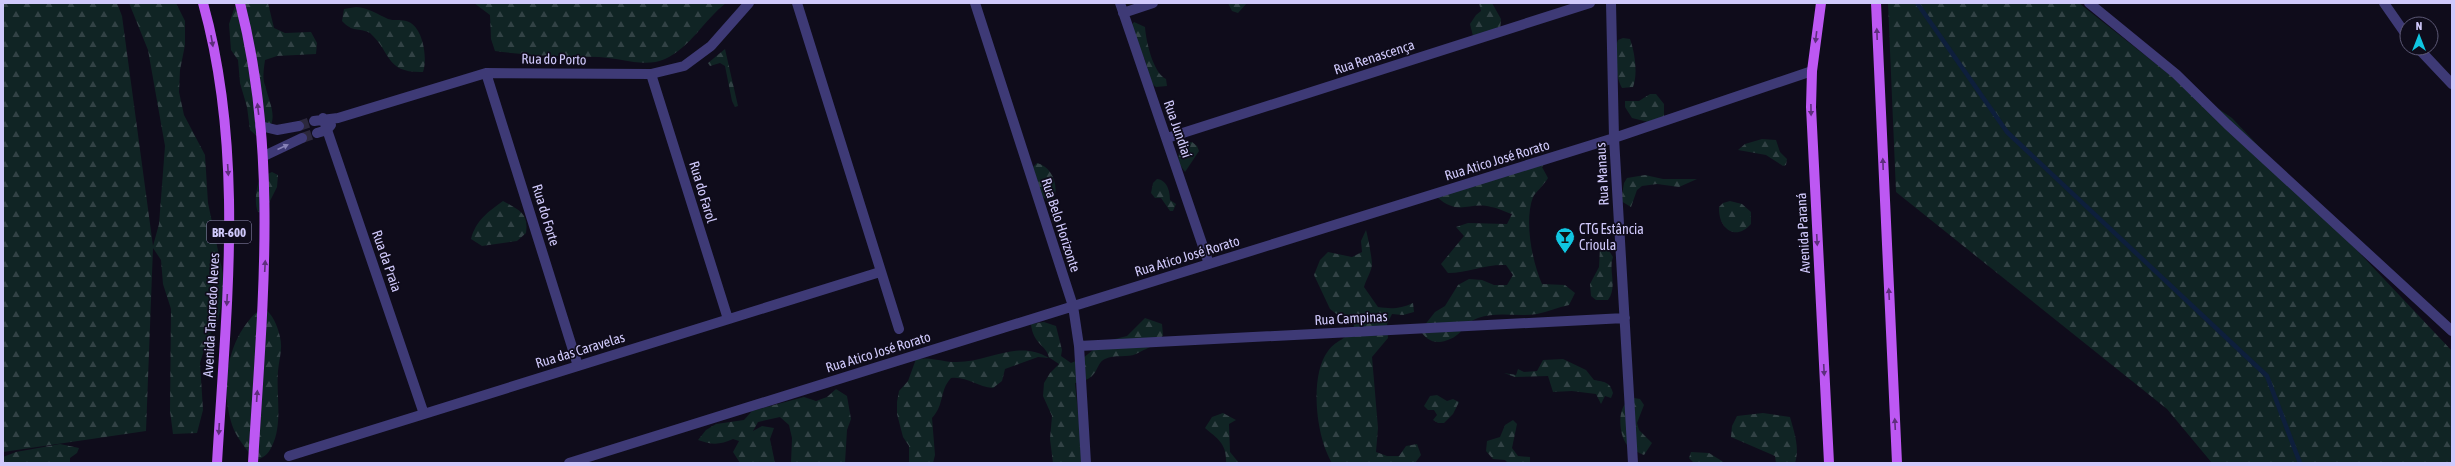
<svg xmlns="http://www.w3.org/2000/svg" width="2455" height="466" viewBox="0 0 2455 466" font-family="'Asap Condensed',sans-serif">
<defs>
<pattern id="forest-firs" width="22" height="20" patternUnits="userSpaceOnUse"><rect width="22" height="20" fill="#102424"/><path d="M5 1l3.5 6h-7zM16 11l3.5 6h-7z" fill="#324245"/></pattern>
</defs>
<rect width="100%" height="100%" fill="#0f0c1b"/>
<!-- forest -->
<path fill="url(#forest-firs)" d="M3 3H117L122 16 153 246 159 224 165 146 148 50 129 3H176L185 21V45L180 70 179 92 184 115 205 155 208 203 223 274V297L218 320 207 340 200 363 203 410 197 433 173 434 170 411 171 309 163 284 161 260 153 248 146 431 3 452Z
M236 3H268L274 28 285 33 311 32 317 43 316 54 277 56 265 60C264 68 262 78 265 85 270 106 282 123 259 138L250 130 247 107 240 83 238 60 231 50 229 24Z
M474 3H726C705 19 690 48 665 59 645 68 620 58 599 57 565 56 530 56 495 51L491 39 490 15Z
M1228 3H1247L1238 13 1232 11Z
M1479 3H1492L1501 19 1500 31 1473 36 1470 24 1476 15 1481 11Z
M1888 3H2079L2180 83 2232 118 2452 351V463H2212L2167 409 1896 192Z
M356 7C369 8 377 14 388 19 394 21 400 19 406 21 423 25 428 58 423 72 385 73 392 53 370 33 358 27 353 33 342 21L344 9Z
M1134 22 1145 27C1146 41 1153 73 1166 79L1167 86 1156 87 1151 83 1145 60 1130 27Z
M1623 38 1630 39C1635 53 1638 74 1633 87L1622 88C1616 77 1612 52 1618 40Z
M725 49 738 106 735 107 732 101 725 66 720 63 710 66 708 63Z
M1650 94H1656L1664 104V116L1660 121 1648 122 1632 118 1625 107V101H1639Z
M1762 139 1776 140 1780 152 1787 159 1786 165 1783 166 1766 155 1738 150 1745 144Z
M1192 142 1197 146 1199 151 1185 172 1178 162 1179 151 1186 143Z
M1037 163C1054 167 1061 191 1051 204L1042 196 1033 167Z
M1544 164 1542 167 1548 178C1544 185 1535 193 1533 197 1524 221 1532 261 1542 284L1565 285 1575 293 1569 305C1558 307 1548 312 1537 314 1517 317 1497 311 1478 318 1461 324 1464 338 1440 342 1431 343 1425 337 1420 331L1435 312 1445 306 1458 285 1469 279 1482 280 1494 285H1507L1513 275 1506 265C1485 264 1468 273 1448 273L1441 264 1464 236 1456 227 1468 223 1507 224 1512 214C1505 212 1499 208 1491 207 1469 201 1459 217 1437 197Z
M272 172 278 175 277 187 264 213 258 212C254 203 256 186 261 177Z
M1645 175 1663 179H1697L1679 187 1657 184 1642 186 1637 190 1631 207 1621 201 1624 183 1627 178Z
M1157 179C1167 180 1170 191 1170 200L1176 204 1173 211H1170L1161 198H1155L1151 193 1153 183Z
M503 201C519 210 529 213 526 233L517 241 482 246 471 239C476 220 488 212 503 201Z
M1730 201 1742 204 1751 212V224C1735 242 1718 228 1719 207L1723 203Z
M1366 230C1368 237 1372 258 1372 265 1371 272 1366 280 1364 287L1378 307C1391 309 1400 309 1413 303L1414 312 1403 315 1392 314 1387 324 1388 338 1372 357 1378 428 1376 452 1387 456H1399L1406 446 1417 444 1421 455 1415 463H1332C1316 437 1309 376 1328 351 1338 338 1345 342 1354 326L1351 316H1339L1330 309 1314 275 1320 260 1328 252 1352 257 1362 252 1361 241Z
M1606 246 1613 257C1608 271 1618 286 1608 300H1596L1591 296 1590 284 1599 267 1600 247Z
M263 307C273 315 277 324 280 337 283 349 279 359 278 371 276 395 283 424 272 446 268 455 263 458 254 461 248 450 239 441 234 430 218 390 227 333 263 307Z
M1145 318 1162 324 1163 335 1156 345C1148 347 1143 351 1136 354 1127 358 1115 354 1105 359 1094 364 1101 379 1075 383L1083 463H1053L1050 439 1052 416 1043 396 1044 383 1050 373 1059 364 1050 358 1038 357 1005 369 1002 381 993 388C977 387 967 376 951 378 939 391 945 404 932 418L935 455 933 463H909V446L903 437 897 414V402L899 391 908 381 916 359C930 357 940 361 953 362 987 364 1017 338 1049 358 1047 345 1033 345 1031 324L1044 322 1056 326 1062 350 1061 356 1071 363 1083 358 1103 342 1127 336Z
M1563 359 1586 370 1594 380C1605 382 1610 382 1613 393L1611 398 1605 396 1601 404 1596 394 1572 391 1553 392 1548 376 1515 377 1504 373 1516 375 1518 369 1524 372 1537 371 1543 360Z
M836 389 847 396 851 419 847 430 845 463H791L792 438 789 425 780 417 758 422 753 431 762 426 774 428 770 439 775 463H760V461L759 463H740L733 452 739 441 733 439C720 445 712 445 698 440L706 430 716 424 744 420 752 411 804 397 816 401 827 397Z
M1437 395 1447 401 1453 399 1459 402 1453 414 1444 423H1438L1433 420 1437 415 1434 410H1428L1424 406 1430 396Z
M1634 398 1640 399 1644 405 1637 423 1639 430 1652 443 1644 455C1638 452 1631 450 1627 445 1618 433 1616 402 1634 398Z
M1223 413 1236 420 1229 424 1230 452 1239 463H1226C1227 444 1218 439 1205 428L1212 417Z
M1763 413 1790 417C1794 432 1800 447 1795 463H1776L1775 456 1731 437 1732 426 1737 416Z
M1513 420 1517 424 1512 448 1518 456 1530 457V463H1508L1505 460 1493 459 1486 451 1487 441 1500 437 1505 425Z
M60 444 79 448 77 453 70 458V463H3V457L16 452Z
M1691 452 1709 453 1725 463H1694L1689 458Z"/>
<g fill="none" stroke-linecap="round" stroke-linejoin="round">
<!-- stream -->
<path stroke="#0e1f3c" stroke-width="4.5" d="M1917 3 2007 132 2267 376 2300 463"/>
<!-- minor-tunnel -->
<path stroke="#2c283d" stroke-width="10" stroke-dasharray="10 5" stroke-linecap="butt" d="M299 126 314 121
M302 138 317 133"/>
<!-- minor -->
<path stroke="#3e3a76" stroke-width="10" d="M797 3 899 329
M975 3 1073 306 1079 346 1086 463
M1120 3 1209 264
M1611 3 1614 138 1633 463
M2089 3 2176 74 2227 124 2452 331
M2384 3 2407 36
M1123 13 1153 3
M2418 48 2452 84
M486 73 578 366
M651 74 728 319
M323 118 424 414
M314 121 338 118 486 73 651 74 684 66 711 46 749 3
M260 126 277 130 299 126
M317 133 327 130 331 125
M1167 138 1590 3
M264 156 302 138
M1079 346 1625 318
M289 456 880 272
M569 463 1614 138 1812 71"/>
<!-- major -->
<path stroke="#bd58f3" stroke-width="10" d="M203 3C245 153 226 310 217 463
M240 3C279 154 262 310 253 463
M1821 3 1812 71 1811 107 1829 463
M1876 3 1897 463"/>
</g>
<!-- one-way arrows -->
<defs><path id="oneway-solid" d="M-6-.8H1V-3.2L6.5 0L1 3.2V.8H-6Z"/></defs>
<g fill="#5d2e7c">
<use href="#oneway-solid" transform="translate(1877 34) rotate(-92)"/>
<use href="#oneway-solid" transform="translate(1816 37) rotate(97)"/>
<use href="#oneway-solid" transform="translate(212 41) rotate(80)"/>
<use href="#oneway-solid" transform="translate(258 109) rotate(-97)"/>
<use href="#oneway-solid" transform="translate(1811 110) rotate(89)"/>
<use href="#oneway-solid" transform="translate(1883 164) rotate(-92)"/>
<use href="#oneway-solid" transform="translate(228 170) rotate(86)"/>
<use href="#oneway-solid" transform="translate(1817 240) rotate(87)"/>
<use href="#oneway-solid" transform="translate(265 266) rotate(-87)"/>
<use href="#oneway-solid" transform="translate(1889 294) rotate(-93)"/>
<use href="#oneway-solid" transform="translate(227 300) rotate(93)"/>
<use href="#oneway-solid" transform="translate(1824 370) rotate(87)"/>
<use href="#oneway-solid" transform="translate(257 396) rotate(-86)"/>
<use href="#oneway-solid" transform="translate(1895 424) rotate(-93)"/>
<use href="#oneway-solid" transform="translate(219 429) rotate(93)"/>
</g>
<use fill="#8782b8" href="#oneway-solid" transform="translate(283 147) rotate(-24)"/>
<!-- icons -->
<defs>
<symbol id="bar-pin" viewBox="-11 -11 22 30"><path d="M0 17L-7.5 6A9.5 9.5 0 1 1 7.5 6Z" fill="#10c6e1" stroke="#0f0c1b"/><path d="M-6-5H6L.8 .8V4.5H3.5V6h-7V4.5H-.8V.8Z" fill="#111"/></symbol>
</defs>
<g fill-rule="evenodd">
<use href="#bar-pin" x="1554" y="226" width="22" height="30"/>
</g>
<g text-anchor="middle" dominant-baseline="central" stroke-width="3.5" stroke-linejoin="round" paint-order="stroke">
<!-- shield labels -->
<rect fill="#0f0c1b" stroke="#9690b8" stroke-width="1" x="207" y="221" width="44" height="22" rx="3"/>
<g font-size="13" font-weight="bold" fill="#d0c9fb">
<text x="229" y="232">BR-600</text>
</g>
<!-- street labels -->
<g font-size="14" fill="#d0c9fb" stroke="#0f0c1b">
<text transform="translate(1374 57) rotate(-18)">Rua Renascença</text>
<text transform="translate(554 59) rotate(1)">Rua do Porto</text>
<text transform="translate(1178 129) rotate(71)">Rua Jundiaí</text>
<text transform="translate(1497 160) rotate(-17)">Rua Atico José Rorato</text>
<text transform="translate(1602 174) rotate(-93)">Rua Manaus</text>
<text transform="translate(703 192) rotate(73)">Rua do Farol</text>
<text transform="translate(546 215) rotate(73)">Rua do Forte</text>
<text transform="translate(1061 225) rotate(72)">Rua Belo Horizonte</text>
<text transform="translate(1803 233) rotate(-93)">Avenida Paraná</text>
<text transform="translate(1187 256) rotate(-17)">Rua Atico José Rorato</text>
<text transform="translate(387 261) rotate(71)">Rua da Praia</text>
<text transform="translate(211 315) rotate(-87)">Avenida Tancredo Neves</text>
<text transform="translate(1351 318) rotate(-3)">Rua Campinas</text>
<text transform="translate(580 350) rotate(-17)">Rua das Caravelas</text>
<text transform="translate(878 352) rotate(-17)">Rua Atico José Rorato</text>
</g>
<!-- poi labels -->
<g font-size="14" fill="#d0c9fb" stroke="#0f0c1b" text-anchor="start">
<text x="1579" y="229">CTG Estância<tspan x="1579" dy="16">Crioula</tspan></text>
</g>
</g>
<!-- border -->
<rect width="2455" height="466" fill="none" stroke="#d0c9fb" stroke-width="8"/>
<!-- north arrow -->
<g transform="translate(2419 36)"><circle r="19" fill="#0f0c1b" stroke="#5c5875"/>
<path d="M0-3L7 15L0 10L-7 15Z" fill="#10c6e1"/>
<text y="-6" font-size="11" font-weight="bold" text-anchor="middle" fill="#d0c9fb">N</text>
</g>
</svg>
